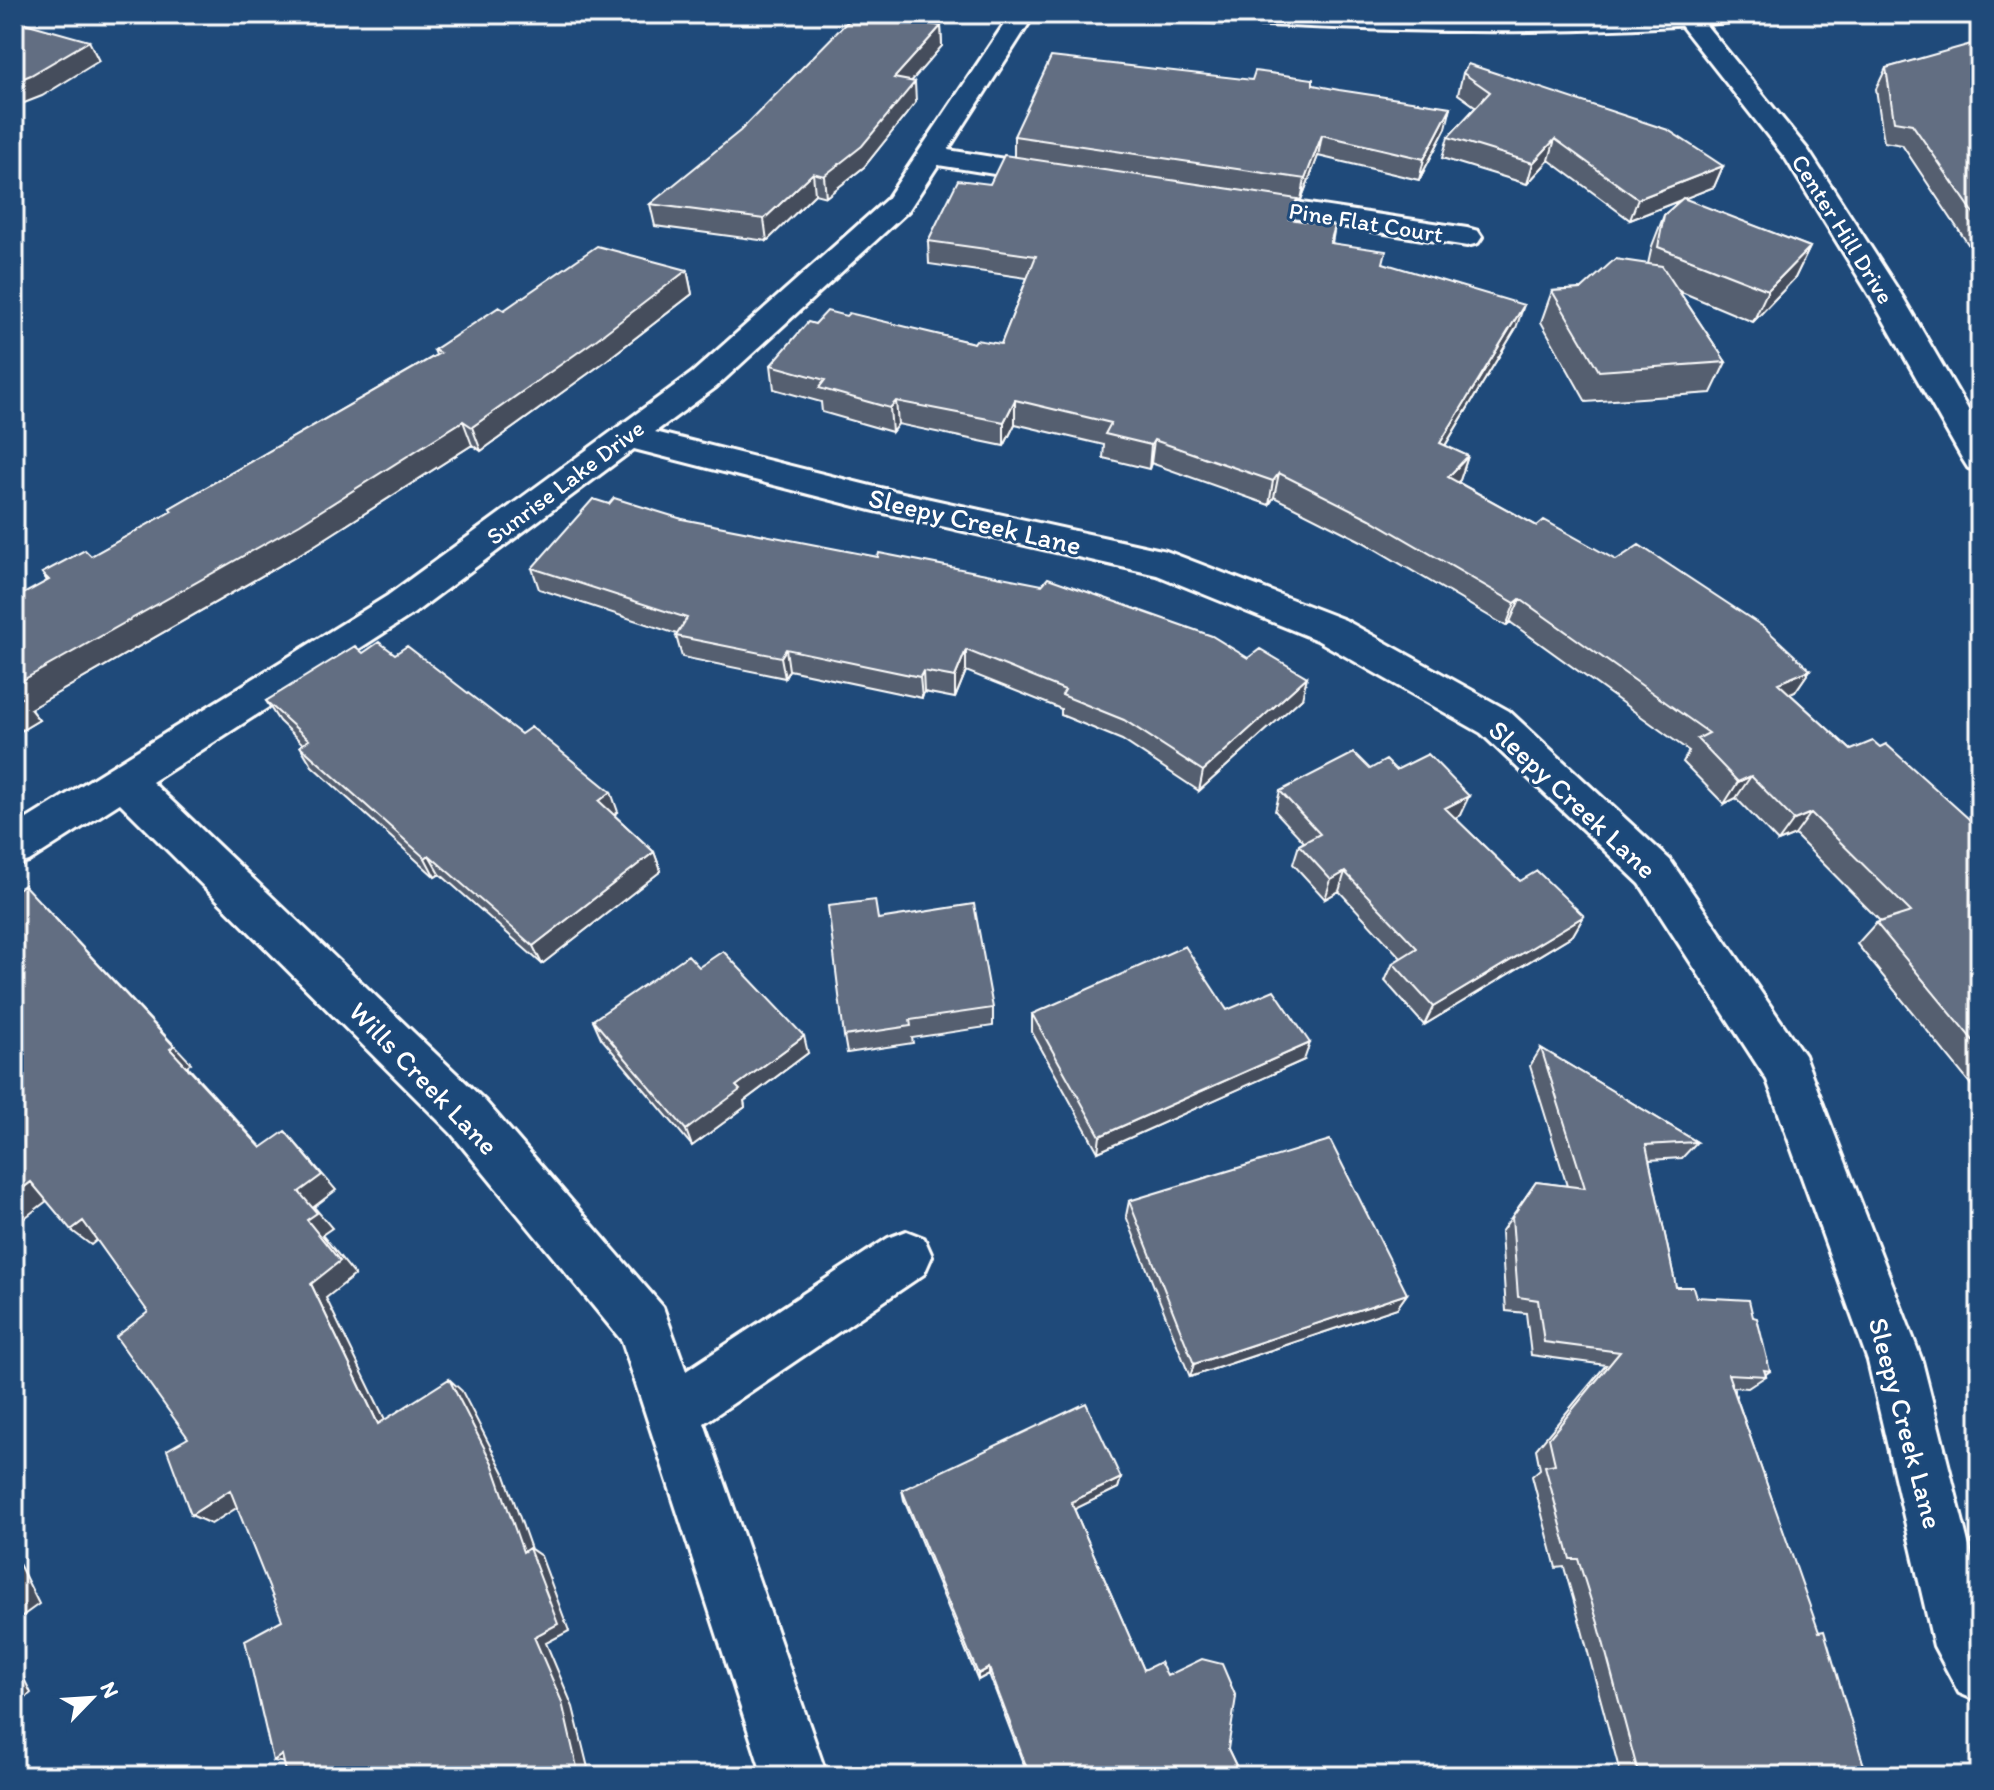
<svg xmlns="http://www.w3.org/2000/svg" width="1994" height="1790" viewBox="0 0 1994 1790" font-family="Itim,sans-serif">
<rect width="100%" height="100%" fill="#1f4a7a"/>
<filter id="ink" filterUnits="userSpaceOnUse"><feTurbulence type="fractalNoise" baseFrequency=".0125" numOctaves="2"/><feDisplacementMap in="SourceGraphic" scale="16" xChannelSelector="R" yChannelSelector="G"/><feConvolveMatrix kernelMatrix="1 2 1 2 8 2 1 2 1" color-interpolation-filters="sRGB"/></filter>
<g filter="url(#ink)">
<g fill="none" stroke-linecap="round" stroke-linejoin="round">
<defs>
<path id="minor" d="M1011 14H1035L948 150 1067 169 1071 175 1067 181 1057 184 938 165 908 211 716 387 655 432 871 486 1166 551 1345 620 1509 711 1670 860 1804 1055 1922 1361 1980 1590V1702L1959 1693 1934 1646 1868 1361 1767 1080 1640 884 1481 733 1317 640 1157 575 871 510 634 449 413 614 152 782 485 1101 663 1307 686 1371 888 1238 906 1231 924 1238 932 1256 924 1274 704 1423 827 1776H763L622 1341 451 1133 120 803 29 861 14 866V827L387 596 692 373 887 199Z
M1236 193 1467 228 1478 231 1482 237 1478 243 1467 246 1226 208 1221 202 1226 196Z"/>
<path id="tertiary" d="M1672 14H1697L1808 150 1902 296 1980 430V471L1968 468 1963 460 1870 296 1786 159Z"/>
<path id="secondary" d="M1182 14 1468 17 1755 14 1752 19 1743 21C1560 37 1377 32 1194 21L1185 19Z"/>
</defs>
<!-- minor casing -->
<use href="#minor" stroke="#fff" stroke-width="6"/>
<!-- tertiary casing -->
<use href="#tertiary" stroke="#fff" stroke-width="6"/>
<!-- secondary casing -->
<use href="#secondary" stroke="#fff" stroke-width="6"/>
<!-- minor -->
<use href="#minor" fill="#1f4a7a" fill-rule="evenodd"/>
<!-- tertiary -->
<use href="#tertiary" fill="#1f4a7a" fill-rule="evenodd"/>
<!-- secondary -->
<use href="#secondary" fill="#1f4a7a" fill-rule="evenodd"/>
</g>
<!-- wall -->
<path fill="#545f70" stroke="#fff" stroke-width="2" d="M941 26 942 46 911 81 916 102 864 167 826 197 815 194 767 241 655 226 650 204Z
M1980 43V262L1902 145 1884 142 1876 89 1886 68Z
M1463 73 1723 166 1714 187 1683 199 1810 247 1795 278 1753 322 1679 291 1726 362 1711 393 1586 402 1541 322 1552 291 1582 289 1648 264 1652 246 1664 215 1681 200 1630 220 1549 160 1527 184 1442 158 1448 137 1476 107 1458 94Z
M1252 80 1313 85 1446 128 1419 180 1318 156 1301 200 1297 199 1293 219 1335 226 1332 243 1383 263 1516 328 1445 446 1468 456 1460 480 1458 482 1537 526 1810 670 1795 692 1790 694 1851 750 1980 829V1096L1857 944 1876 923 1881 922 1795 835 1778 842 1736 798 1724 804 1683 762 1689 751 1510 622 1506 626 1363 542 1274 497 1269 505 1151 463 1149 469 1103 458 1104 445 1015 424 1004 446 898 424 892 432 822 412 821 402 774 389 771 365 815 324 846 316 974 343 1001 344 1027 278 929 264 928 241 990 184 1014 156V136Z
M687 270 692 294 603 363 481 451 472 445 312 547 30 709 39 720 14 735 47 581 42 573 91 556 172 511 170 508 436 355 434 350 504 310Z
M609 504 682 519 1302 698 1199 791 1122 740 1061 715V709L966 671 955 698 924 692 922 698 789 670 785 678 682 657 676 636 677 634 539 589 532 568Z
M363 653 395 654 618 812 614 815 654 852 661 871 542 964 440 874 435 877 312 766 300 746 303 744 279 721 266 701Z
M1370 769 1396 770 1460 815 1455 818 1520 881 1584 916 1573 935 1424 1025 1385 981 1393 963 1401 958 1339 891 1325 899 1293 864 1299 845 1304 842 1275 811 1280 791Z
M878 919 993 1008V1026L912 1038 913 1043 847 1053 844 1036Z
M699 967 808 1053 744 1101 745 1107 692 1146 601 1038 593 1020Z
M1227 1010 1304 1060 1098 1152 1032 1032V1014Z
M1541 1048 1697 1142 1682 1158 1649 1160 1676 1287 1696 1297 1753 1317 1770 1371 1766 1374V1376L1748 1388 1733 1387 1864 1766 1874 1776H1621L1582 1630 1564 1567 1556 1568 1532 1476 1540 1469 1536 1449 1606 1365 1531 1355 1526 1313 1506 1311 1501 1232 1536 1182 1567 1186 1530 1066Z
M1129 1201 1407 1294 1397 1308 1190 1377 1126 1216Z
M1121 1478 1118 1488 1074 1509 1144 1670 1167 1676 1228 1749 1241 1776H1028L989 1674 978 1680 904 1500 902 1490Z"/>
<!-- shaded-wall -->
<path fill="#454d5b" stroke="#fff" stroke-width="2" d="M941 26 942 46 896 99 894 78Z
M89 41 99 61 42 96 14 107V82Z
M915 82 916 102 864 167 826 197 824 176Z
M1451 107 1446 128 1419 180 1424 159Z
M1322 135 1318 156 1301 200 1305 179Z
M1555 139 1549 160 1527 184 1533 163Z
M1723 166 1714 187 1630 220 1638 199Z
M813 173 815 194 767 241 764 219Z
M1297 199 1293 222 1289 219Z
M1810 247 1795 278 1753 322 1768 290Z
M687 270 692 294 603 363 481 451 472 427Z
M1524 305 1516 328 1432 467 1440 443Z
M1015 400V424L1004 446V422Z
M896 401 898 424 892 432 890 408Z
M463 421 472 445 312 547 30 709 39 720 14 735V685Z
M1154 440 1151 463 1149 469 1151 445Z
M1468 456 1460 480 1440 500 1448 477Z
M1279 473 1274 497 1269 505 1273 481Z
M1520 599 1510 622 1506 626 1515 603Z
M786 649 789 670 785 678 781 657Z
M966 650V671L955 698V677Z
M1810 670 1795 692 1763 705 1778 683Z
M923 671 924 692 922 698 920 677Z
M1307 677 1302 698 1199 791 1203 771Z
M1751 776 1736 798 1724 804 1738 782Z
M611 792 618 812 606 821 599 801Z
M1469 796 1460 815 1437 828 1445 808Z
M1811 813 1795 835 1778 842 1794 820Z
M654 852 661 871 542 964 533 946Z
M429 855 440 874 435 877 425 858Z
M1345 872 1339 891 1325 899 1331 880Z
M42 904 191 1063 187 1066 277 1164 170 1049Z
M1584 916 1573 935 1424 1025 1433 1007Z
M804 1036 808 1053 744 1101 745 1107 692 1146 686 1130 736 1086Z
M1310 1043 1304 1060 1098 1152 1100 1136Z
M285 1131 336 1190 314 1207 332 1228 322 1235 355 1275 326 1298 393 1436 378 1424 311 1284 307 1220Z
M31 1182 52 1197 14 1226V1195Z
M83 1221 103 1235 91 1245 71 1230Z
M1407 1294 1397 1308 1190 1377 1194 1364Z
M449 1379 462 1391 504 1473 531 1549 541 1556 569 1631 546 1643 573 1707 590 1776H579L534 1637 523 1552Z
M1121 1478 1118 1488 1069 1512 1071 1502Z
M230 1490 249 1500 211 1524 191 1515Z
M14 1554 39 1604 14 1622Z
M14 1659 31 1693 14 1707Z
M989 1668V1674L978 1680V1674Z
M282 1755 293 1764 273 1761Z
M55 1773 79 1776H56Z"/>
<!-- building -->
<path fill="#626e82" stroke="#fff" stroke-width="2" d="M855 14H878L941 26 894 78 915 82 862 146 824 176 813 173 764 219 650 204 740 131Z
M14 20 89 41 31 75 14 82Z
M1980 43V222L1912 124 1894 121 1886 68 1971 44Z
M1051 57 1252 80 1255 71 1313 79V85L1339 90 1451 107 1424 159 1322 135 1305 179 1014 136Z
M1468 64 1668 130 1723 166 1638 199 1555 139 1533 163 1448 137 1490 92 1463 73Z
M1004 155 1297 199 1289 219 1335 226 1330 243 1386 251 1383 263 1524 305 1440 443 1468 456 1448 477 1537 526 1544 520 1616 560 1639 545 1765 628 1810 670 1778 683 1851 750 1873 741 1880 747 1886 744 1980 829V853L1976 855 1980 859V1049L1876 923 1911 912 1811 813 1794 820 1751 776 1738 782 1697 739 1709 733 1520 599 1515 603 1370 519 1279 473 1273 481 1154 440 1151 445 1105 434 1111 423 1015 400 1004 422 896 401 890 408 819 388 825 380 771 365 808 322 815 324 827 311 846 316 849 313 974 343 976 340 1001 344 1036 256 928 241 958 180 990 184Z
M1683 198 1810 247 1768 290 1658 247 1664 215Z
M597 246 687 270 597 339 472 427 463 421 300 524 14 685V599L49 580 42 573 85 550 91 556 172 511 170 508 440 353 434 350 499 307 504 310Z
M1615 259 1662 266 1726 362 1599 371 1552 291 1582 289Z
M614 498 682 519 878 557 879 553 1042 585 1048 578 1212 636 1248 658 1260 649 1307 677 1203 771 1124 720 1062 695 1065 690 966 650 955 677 923 671 920 677 786 649 781 657 676 636 687 618 532 568 593 499 609 504Z
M379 642 395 654 407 646 521 734 531 727 611 792 599 801 654 852 533 946 429 855 425 858 300 746 309 740 266 701 355 646 363 653Z
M14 691 21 698 14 702Z
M1354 753 1370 769 1386 760 1396 770 1428 754 1469 796 1445 808 1520 881 1537 871 1584 916 1433 1007 1393 963 1417 948 1345 872 1331 880 1299 845 1320 834 1280 791Z
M24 885 174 1046 170 1049 261 1148 285 1131 322 1175 299 1192 317 1213 307 1220 340 1261 311 1284 378 1424 449 1379 492 1463 523 1552 529 1548 558 1624 534 1637 562 1702 579 1776H287L282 1755 273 1761 245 1640 282 1620 230 1490 191 1515 167 1450 188 1438 116 1337 148 1312 83 1221 71 1230 31 1182 14 1195V891Z
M875 900 878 919 974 904 993 1008 910 1020 911 1026 844 1036 828 906Z
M1185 946 1227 1010 1274 990 1310 1043 1100 1136 1032 1014Z
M723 951 804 1036 736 1086 740 1090 686 1130 593 1020 688 955 699 967Z
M1541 1048 1697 1142 1646 1145 1676 1287H1693L1696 1297 1749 1300 1753 1317 1757 1318 1770 1371 1764 1370 1766 1376 1728 1374 1819 1632 1824 1631 1864 1766H1871L1874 1776H1639L1598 1623 1578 1559H1570L1545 1466 1555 1464 1549 1438 1620 1352 1544 1342 1538 1300 1518 1297 1512 1217 1536 1182 1585 1188Z
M1330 1140 1407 1294 1194 1364 1129 1201Z
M1086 1403 1121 1478 1071 1502 1144 1670 1160 1662 1167 1676 1202 1659 1222 1664 1236 1697 1228 1749 1241 1776H1030L989 1668 978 1674 902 1490Z"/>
</g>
<g text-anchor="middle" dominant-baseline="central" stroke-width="6" stroke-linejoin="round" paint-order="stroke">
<!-- far-street labels -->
<g font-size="24" fill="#fff" stroke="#1f4a7a">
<text transform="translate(1366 222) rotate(9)">Pine Flat Court</text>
<text transform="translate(1843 229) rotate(58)">Center Hill Drive</text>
<text transform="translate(565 482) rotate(-37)">Sunrise Lake Drive</text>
</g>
<!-- street labels -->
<g font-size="28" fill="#fff" stroke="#1f4a7a">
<text transform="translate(975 521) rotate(13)">Sleepy Creek Lane</text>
<text transform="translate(1573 799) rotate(43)">Sleepy Creek Lane</text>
<text transform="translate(424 1078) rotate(46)">Wills Creek Lane</text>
<text transform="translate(1906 1423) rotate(75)">Sleepy Creek Lane</text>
</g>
</g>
<!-- margin -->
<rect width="1994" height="1790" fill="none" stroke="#1f4a7a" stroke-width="48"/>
<rect x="24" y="24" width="1946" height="1742" fill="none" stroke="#fff" stroke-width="3" filter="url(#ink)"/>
<!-- north arrow -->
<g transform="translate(92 1698) rotate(65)" stroke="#1f4a7a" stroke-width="6" paint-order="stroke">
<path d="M0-6L14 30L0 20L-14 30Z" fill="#ffffff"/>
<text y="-12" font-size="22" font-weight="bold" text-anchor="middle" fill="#ffffff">N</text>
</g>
</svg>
